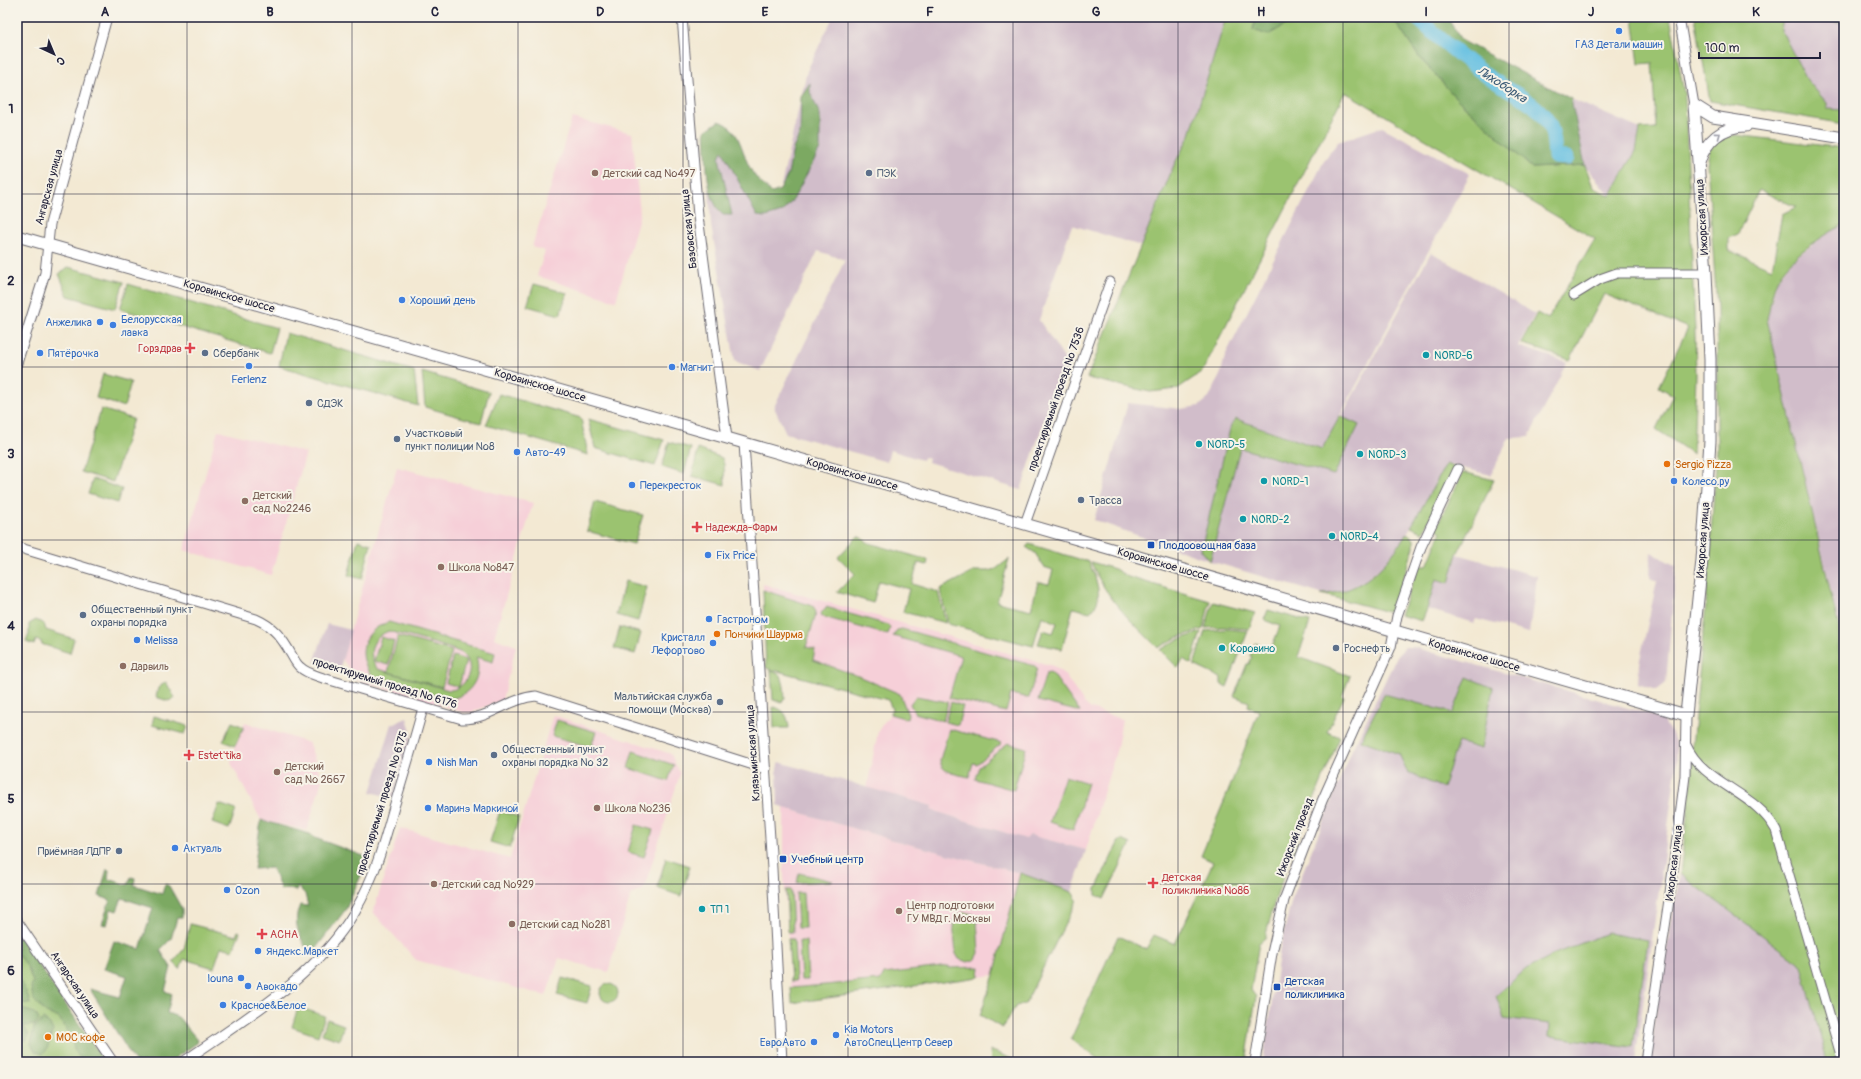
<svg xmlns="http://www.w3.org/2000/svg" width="1861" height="1079" viewBox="0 0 1861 1079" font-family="Pangolin,sans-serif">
<rect width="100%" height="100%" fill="#f7f3e8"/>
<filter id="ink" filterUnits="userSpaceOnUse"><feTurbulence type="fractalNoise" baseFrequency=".025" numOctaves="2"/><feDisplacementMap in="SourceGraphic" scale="8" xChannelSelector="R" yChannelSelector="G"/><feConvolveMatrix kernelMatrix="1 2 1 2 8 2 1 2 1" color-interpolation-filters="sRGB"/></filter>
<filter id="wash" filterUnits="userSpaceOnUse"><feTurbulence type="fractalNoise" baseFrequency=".012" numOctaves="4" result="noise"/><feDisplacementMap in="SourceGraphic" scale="16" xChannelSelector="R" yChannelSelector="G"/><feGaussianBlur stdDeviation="0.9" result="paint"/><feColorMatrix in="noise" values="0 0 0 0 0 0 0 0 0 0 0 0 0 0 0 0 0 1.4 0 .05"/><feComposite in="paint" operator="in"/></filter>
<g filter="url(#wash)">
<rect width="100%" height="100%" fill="#f3e9d3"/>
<!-- built -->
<path fill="#f6cfd8" d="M572 118 632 133 640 213 616 301 537 276 545 251 532 247Z
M218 430 306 453 271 575 184 550Z
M397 467 533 503 494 638 516 646 502 700 472 712H463L357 680 342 659Z
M763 584 1053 666 1064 674 1084 703 1091 709 1122 719 1117 748 1086 850 1030 835 1026 839 931 810 932 806 867 788 877 737 878 731 890 714 892 709 890 704 888 700 766 668Z
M553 715 671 754 680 774 644 889 631 895 608 972 559 958 546 996 416 960 373 912 400 828 510 859Z
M245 722 309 743 322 780 307 830 261 820 231 763 235 746Z
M784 807 805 814 893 840 1020 873 994 975 792 1003 784 875Z"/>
<!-- industrial -->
<path fill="#d1bdca" d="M833 17H1226L1190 135 1174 165 1141 246 1072 225 1039 320 1067 363 1049 420 1045 418 1021 490 928 462 929 459 923 457 922 460 890 450 887 462 786 433 774 407 845 260 818 251 760 371 735 361 711 225 706 133 716 132 753 203 778 199 807 71Z
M1782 18 1844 23V110L1827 109V103L1807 80 1781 30Z
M1571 99 1640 129 1636 151 1610 196 1585 165Z
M1382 127 1470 174 1322 449 1234 418 1314 467 1431 252 1535 314 1518 346 1567 362 1529 437 1509 438 1491 475 1446 464 1405 537 1391 556 1382 566 1364 581 1342 592 1321 594 1210 561 1094 520 1128 403 1181 409 1199 406 1209 398 1221 373 1225 356 1325 159 1338 142Z
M1844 224V631L1840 628 1767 319 1777 280 1792 260 1823 237Z
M1651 552 1676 566 1666 683 1657 690 1638 684 1639 664 1657 581 1650 578Z
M1457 554 1537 576 1529 633 1476 619 1474 623 1427 609 1436 579 1449 583Z
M327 624 351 630 339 671 314 663Z
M1405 647H1413L1656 716 1662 720 1671 731 1676 745 1677 761 1635 1062H1263L1280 948 1292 899 1352 750 1397 656Z
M407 718 412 734 393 798 371 792 392 724Z
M779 762 932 806 931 810 1026 839 1030 835 1086 850 1072 892 1020 873 893 840 805 814 778 805 777 769Z
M1680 874 1802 965 1827 1062H1650L1658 998Z"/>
<!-- green -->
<path fill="#9bc36f" stroke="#5e7255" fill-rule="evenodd" d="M1226 17H1256L1253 30 1288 23 1292 17H1392L1419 57 1458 100 1532 168 1585 165 1593 187 1610 196 1636 151 1640 129 1656 128 1652 63 1639 64 1633 17H1670L1685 98 1695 331 1696 375 1693 454 1656 429 1673 395 1659 387 1688 328 1604 294 1570 360 1521 343 1537 313 1548 319 1595 239 1345 92 1202 372 1177 389 1150 392 1087 378 1174 165 1190 135Z
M1695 17H1844V23L1783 18 1781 30 1807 80 1827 103V109L1844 110V124L1710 101Z
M1736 135 1844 148V224C1822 237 1789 256 1777 280 1772 291 1770 307 1767 319L1839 628V651L1844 669V1062H1827L1802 965 1680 874 1691 785 1692 747 1706 604 1717 450V308L1707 163 1710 148 1723 136ZM1759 190 1796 207 1782 214 1772 269 1728 250V238L1738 234Z
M68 267 124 282 115 309 68 296 59 274Z
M128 284 277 328 270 353 120 309Z
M534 284 567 293 560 315 527 306Z
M286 333 414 371 418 406 279 366Z
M422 372 489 392 481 423 425 407Z
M103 374 131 382 124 407 96 398Z
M499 394 581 418 588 455 486 425Z
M101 409 133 419 113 482 81 472Z
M1340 416 1359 425 1334 475 1240 448 1210 561 1201 550 1231 425 1236 419 1322 449Z
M588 419 664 440 655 466 595 448Z
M669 442 691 448 684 474 662 467Z
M698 449 722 458 724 464 725 485 692 476Z
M1446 464 1456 468 1423 532 1411 527Z
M1463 472 1494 480 1457 554 1449 583 1436 579 1427 609 1422 621 1400 615 1419 566H1427L1441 532 1436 528Z
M93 479 122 489 117 503 88 494Z
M595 502 643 515 634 544 587 531Z
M1407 533 1414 539V547L1392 613 1321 594C1361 594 1388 565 1407 533Z
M858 536 869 543 928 560 927 565 918 563 912 584 938 592 946 623 903 612 909 589 879 581 873 603 837 592 855 574 838 557Z
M358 540 371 544 362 579 348 575Z
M1029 544 1089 562C1095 577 1106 599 1090 612L1073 608 1062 649 1038 644 1043 630 1053 633 1057 623 1042 616 1033 646 948 624 940 589 975 571H989L996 569 1009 559 997 602 1031 610 1038 582 1049 584 1053 570 1044 567 1035 553 1026 547Z
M1091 562 1115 569 1128 577 1210 601 1203 629 1176 638 1158 648C1131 621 1106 599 1091 562Z
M625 581 647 587 638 621 616 615Z
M763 590 813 606 816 612 815 617 806 647 815 649 813 660 858 676 900 694 908 715 907 719 890 714 892 709 888 700 766 668Z
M1213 602 1255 613 1249 629 1224 627 1205 628Z
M826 607 888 625 890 628 888 635 820 616 822 612Z
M1268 610 1310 622 1298 657 1350 676 1342 696 1344 697 1327 732 1340 737 1289 860 1274 904 1265 938 1259 943 1251 990 1256 997 1246 1062H1102L1071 1039 1118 936 1146 949 1154 935 1175 944 1213 862 1201 856 1228 792 1259 711 1248 706 1249 702 1234 696 1247 664H1249L1252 657 1250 656 1255 643 1271 649 1280 626 1264 620Z
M36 620 44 624 46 630 74 639 70 653 41 644 42 642 36 640 34 645 26 642 29 634V624Z
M389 622 495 653 493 662 476 657C483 678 469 698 447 699L373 677C355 656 362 630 389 622ZM389 631C400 634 458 649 463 654 477 667 466 690 449 690L378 669C366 655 371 637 389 631Z
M620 627 641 633 635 654 614 648Z
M902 629 1035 666 1037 668 1029 698 1011 694 1006 712 949 698 961 656 893 636 897 630Z
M1227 629 1248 631 1227 687 1221 684V678L1194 665 1205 631Z
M1201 632 1191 664 1183 659 1178 668 1160 650 1177 640Z
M398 636 452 651 442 687 388 672Z
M381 637 394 641 388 665 374 661Z
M453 656 466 660 459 687 446 683Z
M771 670C785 673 784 688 785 699L782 702 773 700Z
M1049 672 1052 673 1080 712 1038 701 1046 673Z
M1467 677 1493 688 1481 749 1458 742 1443 788 1408 773 1399 754 1361 740 1384 694 1453 713Z
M166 682 175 698 168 701 156 697 158 688Z
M916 696 948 702 943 721 915 713 910 704Z
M951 702 963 706 958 725 945 722Z
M773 707C785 709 788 717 789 728H774Z
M154 716 188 726 185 734 152 725Z
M557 720 596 732 591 747 552 736Z
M232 722 244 727 235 746 223 741Z
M949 729 1002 743 977 764 973 763 969 777C958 774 941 774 940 760Z
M1008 743 1026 748 1014 790 975 779 979 767Z
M633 751 674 765 668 781 628 768Z
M1065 776 1088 783 1073 830 1050 822Z
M219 804 236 810 229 829 212 823Z
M500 811 519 817 510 848 490 842Z
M636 825 653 830 644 857 628 852Z
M1122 840 1131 844 1104 899 1096 895V889L1119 841Z
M666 858 690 866 681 896 657 888Z
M799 873 833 881 797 883Z
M1020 873 1072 892 1077 900 1025 1004 1016 1006 1002 1028 980 1015 994 975Z
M786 890H791L793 932H788Z
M796 893H803L805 928H798Z
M964 912 972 914 977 920 979 953 976 959 968 962 959 959 956 954 953 922 957 915Z
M190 924 236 936 238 931 240 932 233 950 221 947 214 968 184 959 180 969 173 962 184 949Z
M1607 933 1648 940 1633 1047 1549 1036 1550 1024 1504 1018 1496 996 1526 969 1557 953Z
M788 939H794L796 981H791Z
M799 941H806L808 980H801Z
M17 949 98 1062H17Z
M949 966V968L980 967 979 977 792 1003 791 988 881 980 884 974Z
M562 978 592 986 587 1003 557 995Z
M600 993a9 9 0 1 1 18 0a9 9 0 1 1-18 0Z
M298 1007 325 1016 318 1036 292 1027Z
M327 1019 344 1025 339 1040 322 1034Z
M990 1050 1019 1062H991Z"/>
<!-- forest -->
<path fill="#7ca962" stroke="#4f664e" d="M1256 17H1292L1289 23 1268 35 1253 30Z
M1392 17H1447L1461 40 1571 99 1585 165 1532 168 1458 100 1419 57Z
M810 83V92L820 115V149L793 200 782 212 766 217 757 216 722 150 719 158 732 215H723C704 197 707 156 705 131L719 121C740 127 741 151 750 168 755 178 763 185 772 193L780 190 788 174 793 149 800 133 801 96Z
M261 820 310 834 315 838 369 858 346 909 310 956C301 937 291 926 300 905L308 906 305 894 298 887 296 891 287 888 281 890 272 868 254 869Z
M107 869 109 870 108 879 128 885 131 877 135 878 134 885 162 894 165 884 169 886 182 909V918H177L171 939 160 950 171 967 165 991 172 994 167 1013 178 1017 198 1040 197 1043 169 1062H135L90 989 120 997 127 976 104 969 114 941 140 949 153 908 122 898 117 911 111 909 107 925 102 924 110 900 99 896Z
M17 933 105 1062H84L76 1053 68 1032 59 1018 46 1013 33 999 31 987 33 982 27 966 17 954Z
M17 978C23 985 29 995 30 1004L23 1003 18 1006C26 1014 35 1008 39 1020L35 1025 23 1026 29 1035 26 1041 17 1037Z
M43 1019 50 1024 53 1031C48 1039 50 1048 43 1054L35 1051 31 1044 34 1027 38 1025Z"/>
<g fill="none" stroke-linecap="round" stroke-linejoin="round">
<!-- river -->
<path stroke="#63bfe1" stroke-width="15" d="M1416 17C1439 38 1462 58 1487 76 1505 89 1534 100 1546 119 1554 131 1554 143 1555 157L1567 158"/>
</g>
</g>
<g filter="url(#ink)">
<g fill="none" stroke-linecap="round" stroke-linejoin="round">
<defs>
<path id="minor" d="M682 17 698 216 727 438
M1679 17 1694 105
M1574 295 1600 279 1617 273H1706
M17 363 45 273 50 224 107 17
M744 443 772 869 782 1062
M1025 524 1110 282
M17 547 256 619C274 627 282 638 291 654 294 659 296 664 300 667 306 673 315 675 323 678L462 719C488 720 509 698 536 696L766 769
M1686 745C1703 784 1756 792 1776 830L1843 1062
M17 921 113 1062
M183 1062C244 1019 316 978 355 911 374 879 384 843 394 807 404 774 414 741 423 708
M1255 1062 1272 953 1284 900 1322 801 1391 647 1397 616 1421 547 1458 469
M1645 1062 1670 893 1685 776 1686 715"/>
<path id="major" d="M1694 105 1713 117 1844 138
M1699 163C1705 141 1723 126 1746 126
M17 236 727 438 1686 715 1702 560 1710 441V359L1706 273 1694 105"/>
</defs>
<!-- minor casing -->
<use href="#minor" stroke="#6b6870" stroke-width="11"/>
<!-- major casing -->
<use href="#major" stroke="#6b6870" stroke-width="13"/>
<!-- minor -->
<use href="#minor" stroke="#fff" stroke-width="9"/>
<!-- major -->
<use href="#major" stroke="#fff" stroke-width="11"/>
</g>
<!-- one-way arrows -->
<defs><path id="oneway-chevron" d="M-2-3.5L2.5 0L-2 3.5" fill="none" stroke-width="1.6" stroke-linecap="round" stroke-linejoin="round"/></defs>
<use stroke="#9c9ca7" href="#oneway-chevron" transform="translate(1718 135) rotate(-36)"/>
</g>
<!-- grid -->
<path fill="none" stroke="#22223b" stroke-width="1" stroke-opacity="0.55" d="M187 17V1062M352 17V1062M518 17V1062M683 17V1062M848 17V1062M1013 17V1062M1178 17V1062M1343 17V1062M1509 17V1062M1674 17V1062M17 194H1844M17 367H1844M17 540H1844M17 712H1844M17 884H1844"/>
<!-- markers -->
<g fill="#3f7fe0" stroke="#f7f3e8" stroke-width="1.5">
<circle cx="1619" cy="31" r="4"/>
<circle cx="402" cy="300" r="4"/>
<circle cx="100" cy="322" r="4"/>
<circle cx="113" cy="325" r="4"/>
<circle cx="40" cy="353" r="4"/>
<circle cx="249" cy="366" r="4"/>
<circle cx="672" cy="367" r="4"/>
<circle cx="517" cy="452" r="4"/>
<circle cx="1674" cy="481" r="4"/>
<circle cx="632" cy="485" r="4"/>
<circle cx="708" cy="555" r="4"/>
<circle cx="709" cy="619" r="4"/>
<circle cx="137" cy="640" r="4"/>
<circle cx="713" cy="643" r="4"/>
<circle cx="429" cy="762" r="4"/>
<circle cx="428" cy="808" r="4"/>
<circle cx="175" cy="848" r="4"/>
<circle cx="227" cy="890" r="4"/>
<circle cx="258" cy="951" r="4"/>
<circle cx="241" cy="978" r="4"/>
<circle cx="248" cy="986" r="4"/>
<circle cx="223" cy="1005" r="4"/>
<circle cx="836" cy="1035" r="4"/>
<circle cx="814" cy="1042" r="4"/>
</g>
<g fill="#8d6e63" stroke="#f7f3e8" stroke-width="1.5">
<circle cx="595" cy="173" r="4"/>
<circle cx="245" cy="501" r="4"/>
<circle cx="441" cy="567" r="4"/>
<circle cx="123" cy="666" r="4"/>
<circle cx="277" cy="772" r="4"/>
<circle cx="597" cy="808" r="4"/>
<circle cx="434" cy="884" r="4"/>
<circle cx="899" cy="911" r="4"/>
<circle cx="512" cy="924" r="4"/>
</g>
<g fill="#5c6f8a" stroke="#f7f3e8" stroke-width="1.5">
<circle cx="869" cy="173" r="4"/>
<circle cx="205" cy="353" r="4"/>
<circle cx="309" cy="403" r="4"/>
<circle cx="397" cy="439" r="4"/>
<circle cx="1081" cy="500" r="4"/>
<circle cx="83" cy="615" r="4"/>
<circle cx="1336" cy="648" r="4"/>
<circle cx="720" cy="702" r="4"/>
<circle cx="494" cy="755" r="4"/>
<circle cx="119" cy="851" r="4"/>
</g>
<g fill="#e0444e" stroke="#f7f3e8" stroke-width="1.5">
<path d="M188 342h4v4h4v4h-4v4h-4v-4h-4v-4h4z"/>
<path d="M695 521h4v4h4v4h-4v4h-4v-4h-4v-4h4z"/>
<path d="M187 749h4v4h4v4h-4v4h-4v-4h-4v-4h4z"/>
<path d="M1151 877h4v4h4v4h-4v4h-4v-4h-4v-4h4z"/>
<path d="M260 928h4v4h4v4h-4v4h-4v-4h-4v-4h4z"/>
</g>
<g fill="#0f9aa8" stroke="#f7f3e8" stroke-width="1.5">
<circle cx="1426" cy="355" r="4"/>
<circle cx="1199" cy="444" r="4"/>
<circle cx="1360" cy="454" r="4"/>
<circle cx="1264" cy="481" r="4"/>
<circle cx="1243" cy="519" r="4"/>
<circle cx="1332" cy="536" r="4"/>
<circle cx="1222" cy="648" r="4"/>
<circle cx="702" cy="909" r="4"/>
</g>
<g fill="#e8710a" stroke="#f7f3e8" stroke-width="1.5">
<circle cx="1667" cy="464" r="4"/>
<circle cx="717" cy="634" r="4"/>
<circle cx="48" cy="1037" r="4"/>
</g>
<g fill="#1a4fb4" stroke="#f7f3e8" stroke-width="1.5">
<rect x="1147" y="541" width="8" height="8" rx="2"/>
<rect x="779" y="855" width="8" height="8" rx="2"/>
<rect x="1273" y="983" width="8" height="8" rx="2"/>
</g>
<g text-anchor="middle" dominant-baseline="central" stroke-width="4" stroke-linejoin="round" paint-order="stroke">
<!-- shop labels -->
<g font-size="11" fill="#366cbe" stroke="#f7f3e8" text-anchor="start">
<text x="1619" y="44" text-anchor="middle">ГАЗ Детали машин</text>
<text x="410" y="300">Хороший день</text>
<text x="121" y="319">Белорусская<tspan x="121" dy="13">лавка</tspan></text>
<text x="92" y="322" text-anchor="end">Анжелика</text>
<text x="48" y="353">Пятёрочка</text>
<text x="680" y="367">Магнит</text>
<text x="249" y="379" text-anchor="middle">Ferlenz</text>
<text x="525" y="452">Авто-49</text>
<text x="1682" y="481">Колесо.ру</text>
<text x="640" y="485">Перекресток</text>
<text x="716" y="555">Fix Price</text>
<text x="717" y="619">Гастроном</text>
<text x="705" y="637" text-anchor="end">Кристалл<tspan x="705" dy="13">Лефортово</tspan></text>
<text x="145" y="640">Melissa</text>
<text x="437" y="762">Nish Man</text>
<text x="436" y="808">Маринэ Маркиной</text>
<text x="183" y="848">Актуаль</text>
<text x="235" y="890">Ozon</text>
<text x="266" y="951">Яндекс.Маркет</text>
<text x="233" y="978" text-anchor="end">louna</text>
<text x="256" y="986">Авокадо</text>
<text x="231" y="1005">Красное&amp;Белое</text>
<text x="844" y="1029">Kia Motors<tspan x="844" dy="13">АвтоСпецЦентр Север</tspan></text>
<text x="806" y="1042" text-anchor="end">ЕвроАвто</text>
</g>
<!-- education labels -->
<g font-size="11" fill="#785e54" stroke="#f7f3e8" text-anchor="start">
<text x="603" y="173">Детский сад №497</text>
<text x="253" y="495">Детский<tspan x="253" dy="13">сад №2246</tspan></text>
<text x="449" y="567">Школа №847</text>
<text x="131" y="666">Дарвиль</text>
<text x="285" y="766">Детский<tspan x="285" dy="13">сад № 2667</tspan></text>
<text x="605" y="808">Школа №236</text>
<text x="442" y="884">Детский сад №929</text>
<text x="907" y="905">Центр подготовки<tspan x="907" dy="13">ГУ МВД г. Москвы</tspan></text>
<text x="520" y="924">Детский сад №281</text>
</g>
<!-- service labels -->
<g font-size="11" fill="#4e5e75" stroke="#f7f3e8" text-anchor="start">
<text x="877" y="173">ПЭК</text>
<text x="213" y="353">Сбербанк</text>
<text x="317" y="403">СДЭК</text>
<text x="405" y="433">Участковый<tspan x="405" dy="13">пункт полиции №8</tspan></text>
<text x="1089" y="500">Трасса</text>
<text x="91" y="609">Общественный пункт<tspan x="91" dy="13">охраны порядка</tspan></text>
<text x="1344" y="648">Роснефть</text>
<text x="712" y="696" text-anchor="end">Мальтийская служба<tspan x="712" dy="13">помощи (Москва)</tspan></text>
<text x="502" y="749">Общественный пункт<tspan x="502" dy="13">охраны порядка № 32</tspan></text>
<text x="111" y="851" text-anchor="end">Приёмная ЛДПР</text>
</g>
<!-- street labels -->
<g font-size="11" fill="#22223b" stroke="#f7f3e8">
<text transform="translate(49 187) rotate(-75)">Ангарская улица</text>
<text transform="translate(1702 217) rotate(-94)">Ижорская улица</text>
<text transform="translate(689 229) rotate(-96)">Базовская улица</text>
<text transform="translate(229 296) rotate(16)">Коровинское шоссе</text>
<text transform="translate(540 385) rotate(16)">Коровинское шоссе</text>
<text transform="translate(1056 399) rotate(-71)">проектируемый проезд № 7536</text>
<text transform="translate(852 474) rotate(16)">Коровинское шоссе</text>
<text transform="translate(1703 540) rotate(-86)">Ижорская улица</text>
<text transform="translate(1163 564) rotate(16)">Коровинское шоссе</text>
<text transform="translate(1474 655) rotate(16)">Коровинское шоссе</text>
<text transform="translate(385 683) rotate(17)">проектируемый проезд № 6176</text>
<text transform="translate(753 753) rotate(-94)">Клязьминская улица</text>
<text transform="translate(382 803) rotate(-73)">проектируемый проезд № 6175</text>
<text transform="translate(1295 837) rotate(-69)">Ижорский проезд</text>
<text transform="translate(1674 863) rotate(-83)">Ижорская улица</text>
<text transform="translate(75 985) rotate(56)">Ангарская улица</text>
</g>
<!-- health labels -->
<g font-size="11" fill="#be3a42" stroke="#f7f3e8" text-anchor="start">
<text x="182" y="348" text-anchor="end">Горздрав</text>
<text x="705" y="527">Надежда-Фарм</text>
<text x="198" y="755">Estet'tika</text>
<text x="1162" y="877">Детская<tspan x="1162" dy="13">поликлиника №86</tspan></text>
<text x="270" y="934">АСНА</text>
</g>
<!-- culture labels -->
<g font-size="11" fill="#0d838f" stroke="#f7f3e8" text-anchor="start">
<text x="1434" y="355">NORD-6</text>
<text x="1207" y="444">NORD-5</text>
<text x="1368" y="454">NORD-3</text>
<text x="1272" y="481">NORD-1</text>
<text x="1251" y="519">NORD-2</text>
<text x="1340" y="536">NORD-4</text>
<text x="1230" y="648">Коровино</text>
<text x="710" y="909">ТП 1</text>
</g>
<!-- food labels -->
<g font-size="11" fill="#c56008" stroke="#f7f3e8" text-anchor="start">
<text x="1675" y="464">Sergio Pizza</text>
<text x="725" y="634">Пончики Шаурма</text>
<text x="56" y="1037">МОС кофе</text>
</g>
<!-- transit labels -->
<g font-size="11" fill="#164399" stroke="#f7f3e8" text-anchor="start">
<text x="1159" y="545">Плодоовощная база</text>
<text x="791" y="859">Учебный центр</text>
<text x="1285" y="981">Детская<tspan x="1285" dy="13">поликлиника</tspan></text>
</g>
<!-- water labels -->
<g font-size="12" font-style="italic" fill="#395975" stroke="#f7f3e8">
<text transform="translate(1502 85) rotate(33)">Лихоборка</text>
</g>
</g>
<!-- margin -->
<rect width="1861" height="1079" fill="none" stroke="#f7f3e8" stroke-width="44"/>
<!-- north arrow -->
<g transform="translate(54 54) rotate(136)" stroke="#f7f3e8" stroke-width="3" paint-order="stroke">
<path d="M0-3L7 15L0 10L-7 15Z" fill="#22223b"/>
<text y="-6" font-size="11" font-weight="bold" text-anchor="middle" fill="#22223b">С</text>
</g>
<!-- scale -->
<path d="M1699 52v6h121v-6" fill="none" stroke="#22223b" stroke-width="2"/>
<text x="1705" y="52" font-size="12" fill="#22223b" stroke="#f7f3e8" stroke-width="3" paint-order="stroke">100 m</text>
<rect x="22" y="22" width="1817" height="1035" fill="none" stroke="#22223b" stroke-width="1.5"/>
<g font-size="13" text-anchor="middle" font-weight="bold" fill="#22223b">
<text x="105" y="16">A</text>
<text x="270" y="16">B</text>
<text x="435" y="16">C</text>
<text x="600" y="16">D</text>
<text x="765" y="16">E</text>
<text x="930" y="16">F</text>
<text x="1096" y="16">G</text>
<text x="1261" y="16">H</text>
<text x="1426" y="16">I</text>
<text x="1591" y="16">J</text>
<text x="1756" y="16">K</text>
<text x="11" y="113">1</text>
<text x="11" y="285">2</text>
<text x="11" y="458">3</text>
<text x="11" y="630">4</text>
<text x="11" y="803">5</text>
<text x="11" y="975">6</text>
</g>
</svg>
